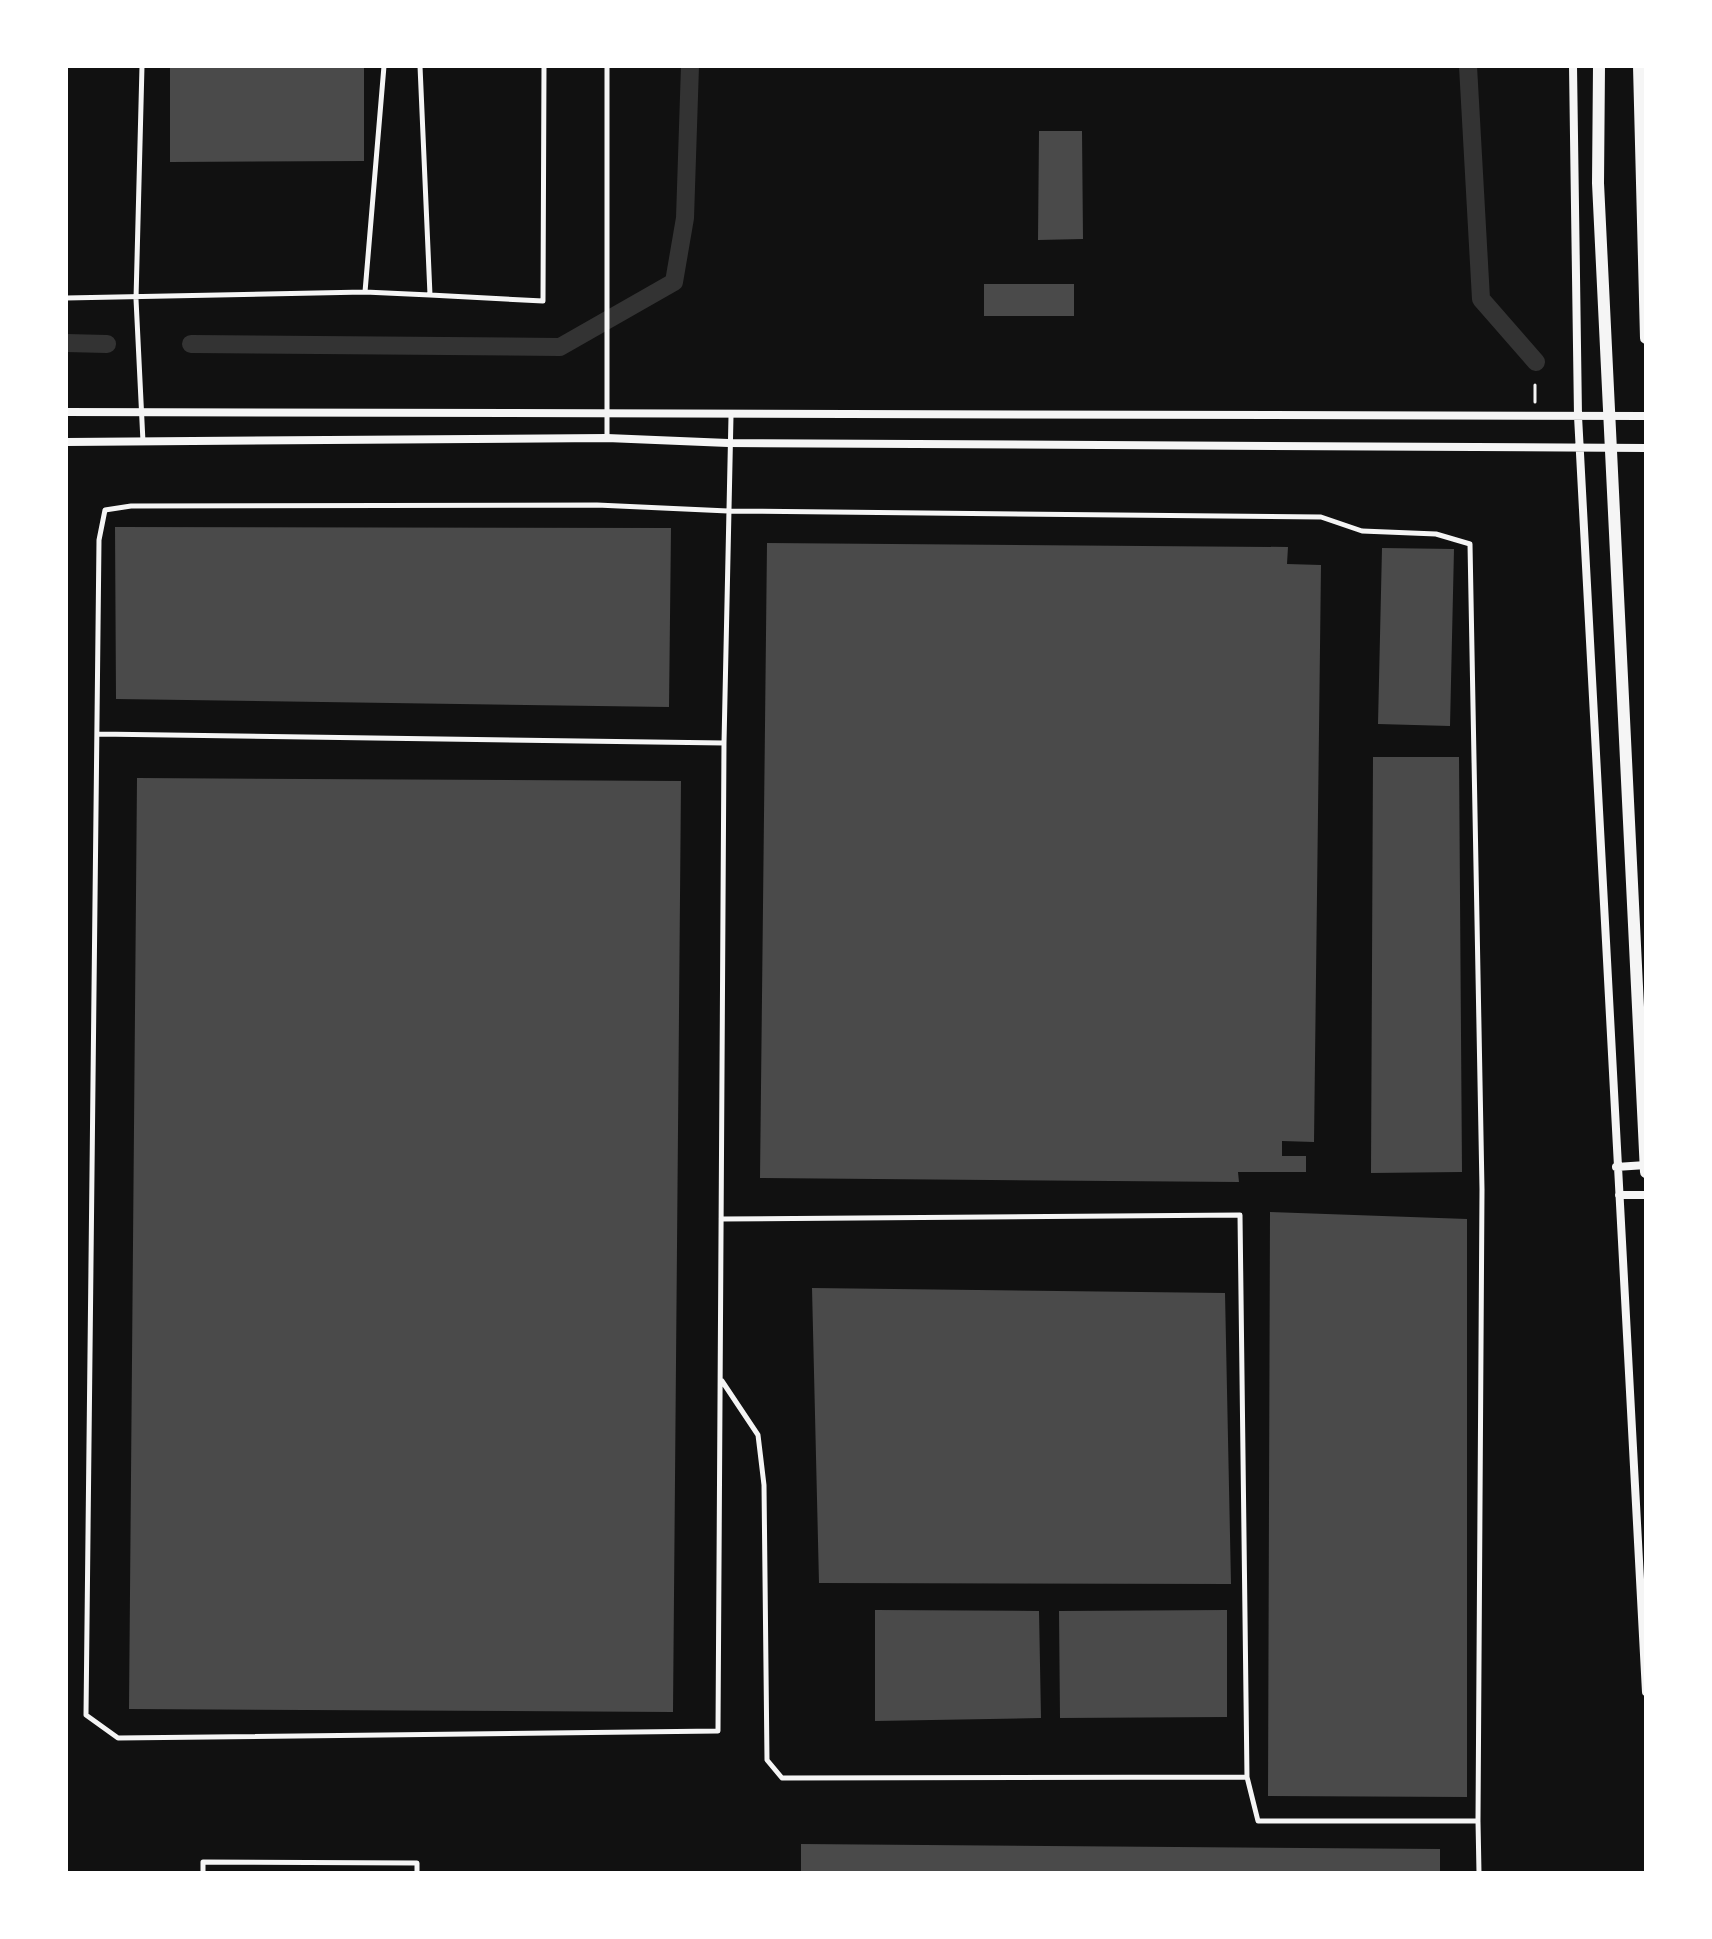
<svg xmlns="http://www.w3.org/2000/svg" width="1712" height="1939" viewBox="0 0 1712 1939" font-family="'IBM Plex Sans',sans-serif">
<rect width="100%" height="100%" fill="#111"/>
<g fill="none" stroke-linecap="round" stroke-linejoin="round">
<!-- canal -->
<path stroke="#333" stroke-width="18" d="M1468 66 1481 299 1536 362
M66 343 107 344
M191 344 560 347 674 282 685 218 690 66"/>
</g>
<!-- building -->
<path fill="#4a4a4a" d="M170 66H364V161L170 162Z
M1039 131H1082L1083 239 1038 240Z
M984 284H1074V316H984Z
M115 527 671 528 669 707 116 699Z
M767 543 1288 547 1287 564 1321 565 1314 1142 1282 1141V1156H1306V1172H1238L1239 1182 760 1178Z
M1382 548 1454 549 1450 726 1378 724Z
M1373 757H1459L1462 1172 1371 1173Z
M137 778 681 781 673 1712 129 1709Z
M1270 1212 1467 1219V1797L1268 1796Z
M812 1288 1225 1293 1231 1584 819 1583Z
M875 1610 1039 1611 1041 1718 875 1721Z
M1227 1610V1717L1060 1718 1059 1611Z
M801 1844 1440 1849V1873H801Z"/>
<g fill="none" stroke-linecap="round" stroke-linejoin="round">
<!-- path -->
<path stroke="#f5f5f5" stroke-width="3" d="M1535 402V385"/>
<!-- service -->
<path stroke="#f5f5f5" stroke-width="5" d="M142 66 136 299 143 442
M384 66 365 292 430 295
M420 66 430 295 543 301 544 66
M66 298 365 292
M607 438V66
M98 734 724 743 731 416
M724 743 718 1731 118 1738 86 1715 99 540 105 510 131 506 597 505 728 511 1321 517 1362 531 1436 534 1470 544 1482 1189 1478 1821
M721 1219 1240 1215 1247 1777 782 1778 767 1760 764 1485 758 1435 722 1381
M1247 1777 1258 1821H1478L1479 1873
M203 1873V1862L417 1863V1873"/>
<!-- minor -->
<path stroke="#f5f5f5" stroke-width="8" d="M1573 66 1578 416 1646 1692
M66 412 1646 416
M66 442 607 438 728 443 1646 448
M1616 1167 1646 1165
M1619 1195H1646"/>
<!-- tertiary -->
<path stroke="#f5f5f5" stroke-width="12" d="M1599 66 1598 183 1646 1172
M1639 66 1646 338"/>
</g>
<!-- border -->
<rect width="1712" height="1939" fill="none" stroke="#ffffff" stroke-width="136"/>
</svg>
